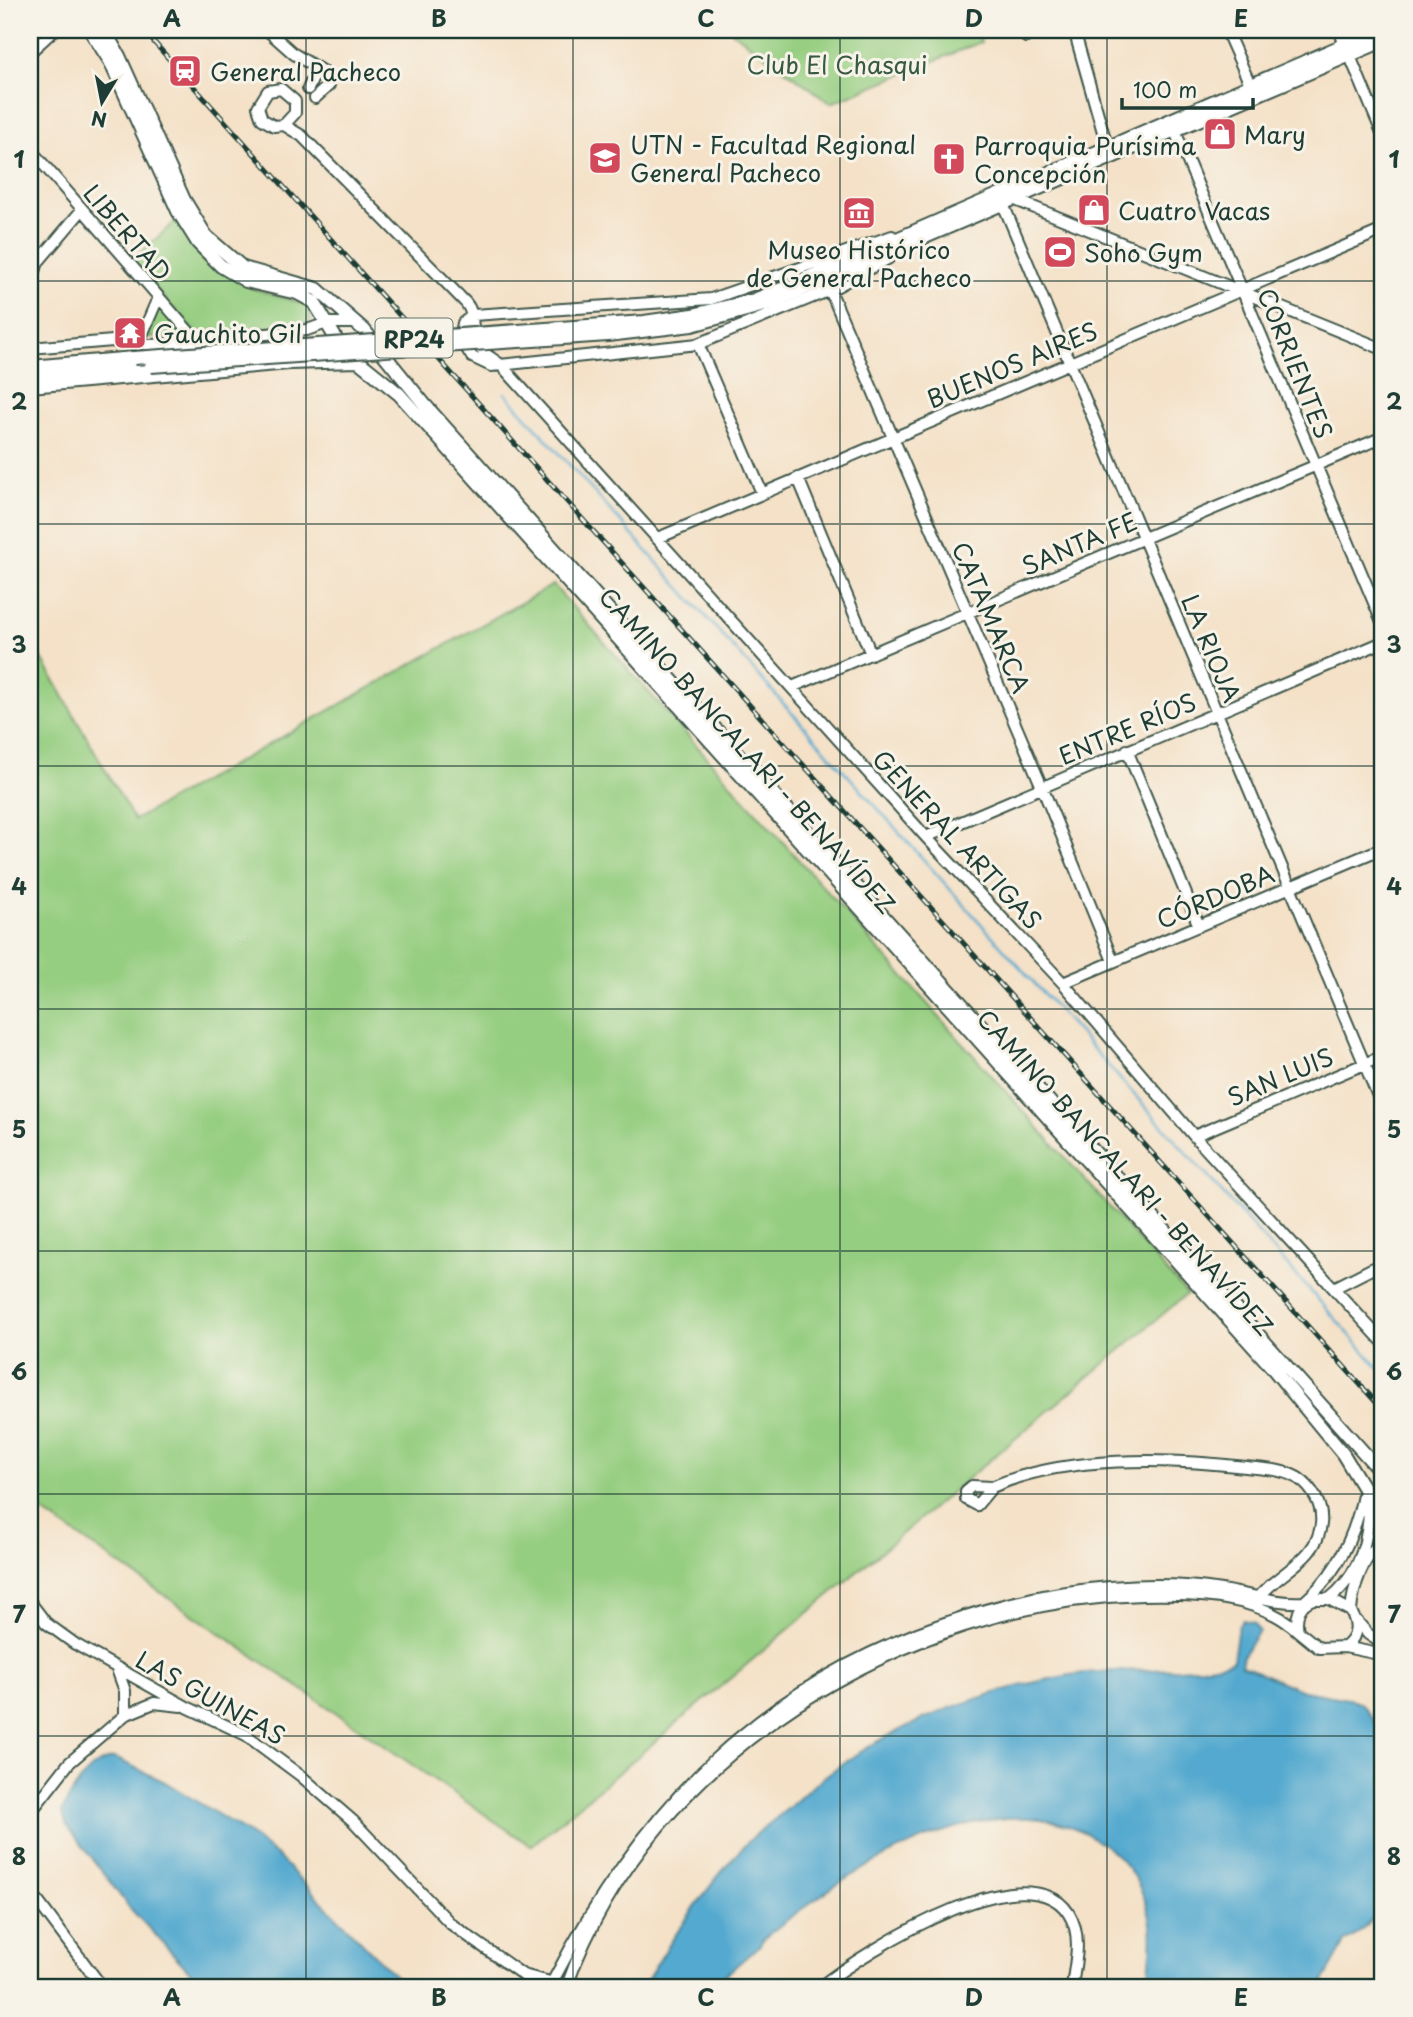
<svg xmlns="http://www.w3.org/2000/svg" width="1413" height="2017" viewBox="0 0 1413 2017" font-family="'Playpen Sans',sans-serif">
<rect width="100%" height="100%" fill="#f7f3e8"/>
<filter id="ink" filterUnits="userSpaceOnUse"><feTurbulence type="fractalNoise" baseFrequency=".0143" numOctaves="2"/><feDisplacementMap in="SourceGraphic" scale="14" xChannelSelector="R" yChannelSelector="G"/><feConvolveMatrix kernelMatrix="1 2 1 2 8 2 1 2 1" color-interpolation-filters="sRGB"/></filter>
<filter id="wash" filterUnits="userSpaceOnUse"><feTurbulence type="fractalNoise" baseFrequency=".00686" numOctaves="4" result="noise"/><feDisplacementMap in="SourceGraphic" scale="28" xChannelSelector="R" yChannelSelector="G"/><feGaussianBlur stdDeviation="1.57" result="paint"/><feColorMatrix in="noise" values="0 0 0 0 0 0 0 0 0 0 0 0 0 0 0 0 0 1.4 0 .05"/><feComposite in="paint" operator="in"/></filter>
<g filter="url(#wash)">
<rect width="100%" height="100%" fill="#f4e1c7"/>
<!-- green -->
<path fill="#96ce81" stroke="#5a865a" stroke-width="2" d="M730 30H976L981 42 831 103Z
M177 220 252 288 310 306 311 320 306 324 205 335 195 333 131 261Z
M162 309 183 332 181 336 147 338 158 310Z
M553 585 1187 1294 531 1846 30 1503V638L134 820Z"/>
<!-- water -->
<path fill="#52a9cf" stroke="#387382" stroke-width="2" d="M1243 1620 1254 1623 1259 1631 1243 1655 1241 1665 1303 1691 1354 1700 1362 1704 1383 1734V1911C1371 1919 1357 1938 1346 1941L1320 1987H1148C1149 1963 1155 1937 1149 1913 1141 1881 1122 1855 1094 1838 991 1775 841 1875 763 1939L760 1945 712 1987H643C672 1938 703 1891 742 1848 757 1831 777 1819 794 1803 867 1733 971 1693 1070 1675 1123 1666 1176 1675 1229 1662L1233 1660 1238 1626Z
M115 1758 165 1782 248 1833 278 1857 395 1976 413 1987H204L128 1906 66 1824 62 1811C73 1790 89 1761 115 1758Z"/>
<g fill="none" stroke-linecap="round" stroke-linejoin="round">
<!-- stream -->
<path stroke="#52a9cf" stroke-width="2.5" d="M505 393 1383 1372"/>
</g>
</g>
<g filter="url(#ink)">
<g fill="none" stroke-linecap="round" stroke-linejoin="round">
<defs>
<path id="minor" d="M267 30 294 54 327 74 329 85 315 98
M1023 30 1026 37
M1074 30 1107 146
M1226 30 1253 91
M1339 30 1383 135
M30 52 54 30
M308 89 317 69
M1172 124 1383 624
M284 125 295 113V101L281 89 268 91 258 107 262 119 274 126 284 125 302 136 466 303C476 315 470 328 476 342 481 353 492 358 501 365L926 837 1063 983 1194 1136 1383 1342
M30 149 197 341
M1013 199 1383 349
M1003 204 1383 1108
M889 258 830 290 698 344 491 366 472 357 460 338 463 323 473 315 711 299 892 236
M30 287 38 262 81 211
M830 290 1042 787 1113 961
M138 344 158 298
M698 344 762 493
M30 348 113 341 153 345 307 330 327 323H356
M798 478 871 654
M658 538 1383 230
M792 687 1383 437
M1127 750 1199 926
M926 837 1383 642
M1063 983 1383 848
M1194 1136 1383 1056
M1334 1288 1383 1263
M972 1486 992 1487 977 1505 966 1499V1491Z
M992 1487C1063 1455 1170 1458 1246 1467 1263 1469 1284 1469 1298 1478 1313 1488 1323 1506 1321 1524 1317 1562 1276 1572 1257 1600
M1313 1599H1329L1351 1611C1358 1625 1358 1637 1345 1647L1319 1648 1298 1631C1295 1617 1299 1604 1313 1599Z
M1329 1599C1360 1575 1370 1537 1369 1499
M30 1602 46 1623 75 1644 187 1707 246 1735 301 1776 353 1821 451 1924 523 1975
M1351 1611C1353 1586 1363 1557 1383 1540
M1355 1619 1368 1634 1383 1644
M1345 1647 1383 1655
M117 1669 125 1691V1715L154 1703 181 1706
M30 1813 69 1763 125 1715
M30 1891 102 1987
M554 1979C643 1808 760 1686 945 1623 999 1604 1053 1591 1110 1587 1147 1584 1185 1584 1221 1590 1248 1594 1277 1604 1304 1602 1338 1573 1356 1534 1364 1490
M568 1983C651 1753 904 1602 1142 1595 1194 1594 1258 1594 1298 1631
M537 1987 523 1975 550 1982
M820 1987C861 1954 1048 1833 1075 1928 1080 1947 1074 1969 1072 1987"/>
<path id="major" d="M90 30 110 61 178 211 198 243 221 266 246 281 297 293 314 302 341 347 399 394 1270 1365 1343 1454 1383 1520
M104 30 119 56 184 200 206 236 243 268 317 289 364 330 425 405 1383 1474
M693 315 754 300 784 288 1378 30
M692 325 771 303 1383 41
M30 367 134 358
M30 377 151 366
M30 386 289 363 357 361
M1369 1499 1383 1486"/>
</defs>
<!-- minor casing -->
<use href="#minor" stroke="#3f564a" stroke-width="14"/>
<!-- major casing -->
<use href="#major" stroke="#3f564a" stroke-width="16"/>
<!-- minor -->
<use href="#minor" stroke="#fff" stroke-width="10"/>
<!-- major -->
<use href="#major" stroke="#fff" stroke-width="12"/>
<defs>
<path id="rail" d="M143 30 1383 1410"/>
</defs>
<!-- rail casing -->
<use href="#rail" stroke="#1f3d34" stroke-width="5"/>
<!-- rail -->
<use href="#rail" stroke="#f7f3e8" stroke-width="2.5" stroke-dasharray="8" stroke-linecap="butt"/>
<defs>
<path id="major-bridge" d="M134 358 644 322 693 315
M151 366 608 335 692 325"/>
</defs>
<!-- major-bridge casing -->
<use href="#major-bridge" stroke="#3f564a" stroke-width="16" stroke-linecap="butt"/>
<!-- major-bridge -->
<use href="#major-bridge" stroke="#fff" stroke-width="12"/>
</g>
</g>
<!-- grid -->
<path fill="none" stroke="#1f3d34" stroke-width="2" stroke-opacity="0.55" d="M306 30V1987M573 30V1987M840 30V1987M1107 30V1987M30 281H1383M30 524H1383M30 766H1383M30 1009H1383M30 1251H1383M30 1494H1383M30 1736H1383"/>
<!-- icons -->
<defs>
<symbol id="station-square" viewBox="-11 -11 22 22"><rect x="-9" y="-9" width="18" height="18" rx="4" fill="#d1495b" stroke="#f7f3e8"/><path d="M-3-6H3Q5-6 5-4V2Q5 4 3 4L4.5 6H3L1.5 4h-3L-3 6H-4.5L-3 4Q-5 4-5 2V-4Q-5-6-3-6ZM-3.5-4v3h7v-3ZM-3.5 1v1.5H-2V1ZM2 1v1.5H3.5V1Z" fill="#fff"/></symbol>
<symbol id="shop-square" viewBox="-11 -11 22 22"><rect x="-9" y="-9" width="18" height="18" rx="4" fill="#d1495b" stroke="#f7f3e8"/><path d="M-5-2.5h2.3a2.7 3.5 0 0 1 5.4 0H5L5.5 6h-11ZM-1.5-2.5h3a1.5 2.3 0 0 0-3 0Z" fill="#fff"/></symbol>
<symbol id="university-square" viewBox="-11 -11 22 22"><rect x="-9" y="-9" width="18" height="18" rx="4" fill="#d1495b" stroke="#f7f3e8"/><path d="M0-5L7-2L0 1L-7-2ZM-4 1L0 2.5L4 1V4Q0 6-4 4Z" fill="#fff"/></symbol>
<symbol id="church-square" viewBox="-11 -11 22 22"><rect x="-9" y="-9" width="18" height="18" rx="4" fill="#d1495b" stroke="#f7f3e8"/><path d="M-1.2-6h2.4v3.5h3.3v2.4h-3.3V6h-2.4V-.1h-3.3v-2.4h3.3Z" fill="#fff"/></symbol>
<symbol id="museum-square" viewBox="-11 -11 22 22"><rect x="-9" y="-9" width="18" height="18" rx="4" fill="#d1495b" stroke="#f7f3e8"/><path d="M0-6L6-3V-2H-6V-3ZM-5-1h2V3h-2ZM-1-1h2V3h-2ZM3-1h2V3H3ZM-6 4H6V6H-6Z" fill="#fff"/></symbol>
<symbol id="stadium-square" viewBox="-11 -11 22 22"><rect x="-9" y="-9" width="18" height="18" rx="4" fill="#d1495b" stroke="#f7f3e8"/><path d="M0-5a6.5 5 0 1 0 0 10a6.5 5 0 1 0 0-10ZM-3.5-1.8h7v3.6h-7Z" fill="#fff"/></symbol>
<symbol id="temple-square" viewBox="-11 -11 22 22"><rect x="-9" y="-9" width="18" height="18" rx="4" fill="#d1495b" stroke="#f7f3e8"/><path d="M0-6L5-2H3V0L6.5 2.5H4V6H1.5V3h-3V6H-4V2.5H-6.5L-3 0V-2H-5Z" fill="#fff"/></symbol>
</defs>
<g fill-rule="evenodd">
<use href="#station-square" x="166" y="52" width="38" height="38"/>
<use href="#shop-square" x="1201" y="115" width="38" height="38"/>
<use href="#university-square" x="586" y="139" width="38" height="38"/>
<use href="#church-square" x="930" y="140" width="38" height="38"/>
<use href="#shop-square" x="1075" y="191" width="38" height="38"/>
<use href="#museum-square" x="840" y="194" width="38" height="38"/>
<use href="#stadium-square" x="1041" y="233" width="38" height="38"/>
<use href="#temple-square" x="111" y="314" width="38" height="38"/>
</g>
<g text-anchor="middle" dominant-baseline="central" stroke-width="6" stroke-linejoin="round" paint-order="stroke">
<!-- shield labels -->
<rect fill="#f7f3e8" stroke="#60746a" stroke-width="2" x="375.5" y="318.5" width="77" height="39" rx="5"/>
<g font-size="23" font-weight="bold" fill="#1f3d34">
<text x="414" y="338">RP24</text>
</g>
<!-- park labels -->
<g font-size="24" fill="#375a43" stroke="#f7f3e8">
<text x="837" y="64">Club El Chasqui</text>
</g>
<!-- poi labels -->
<g font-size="24" fill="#1f3d34" stroke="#f7f3e8" text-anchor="start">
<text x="210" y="71">General Pacheco</text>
<text x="1244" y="134">Mary</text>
<text x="630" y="144">UTN - Facultad Regional<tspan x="630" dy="28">General Pacheco</tspan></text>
<text x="974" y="145">Parroquia Purísima<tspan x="974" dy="28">Concepción</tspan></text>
<text x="1118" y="210">Cuatro Vacas</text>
<text x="859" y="249" text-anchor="middle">Museo Histórico<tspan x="859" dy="28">de General Pacheco</tspan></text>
<text x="1084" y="252">Soho Gym</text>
<text x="154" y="333">Gauchito Gil</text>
</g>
<!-- street labels -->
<g font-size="24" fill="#1f3d34" stroke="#f7f3e8">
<text transform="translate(128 232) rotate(49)">LIBERTAD</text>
<text transform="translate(1296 363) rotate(68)">CORRIENTES</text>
<text transform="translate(1012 364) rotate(-23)">BUENOS AIRES</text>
<text transform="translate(1079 543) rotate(-23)">SANTA FE</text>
<text transform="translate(992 617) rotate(67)">CATAMARCA</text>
<text transform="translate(1212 648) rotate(67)">LA RIOJA</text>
<text transform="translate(1127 728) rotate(-23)">ENTRE RÍOS</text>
<text transform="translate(748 750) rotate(48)">CAMINO BANCALARI - BENAVÍDEZ</text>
<text transform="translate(958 839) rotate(47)">GENERAL ARTIGAS</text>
<text transform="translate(1215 896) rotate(-23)">CÓRDOBA</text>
<text transform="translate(1280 1076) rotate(-23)">SAN LUIS</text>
<text transform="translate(1126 1172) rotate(48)">CAMINO BANCALARI - BENAVÍDEZ</text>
<text transform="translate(211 1697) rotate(29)">LAS GUINEAS</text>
</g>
</g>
<!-- margin -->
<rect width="1413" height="2017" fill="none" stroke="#f7f3e8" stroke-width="77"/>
<!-- north arrow -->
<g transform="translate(102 102) rotate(190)" stroke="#f7f3e8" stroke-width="5" paint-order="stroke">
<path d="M0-5L12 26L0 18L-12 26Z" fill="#1f3d34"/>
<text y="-10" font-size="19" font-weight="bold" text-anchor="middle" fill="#1f3d34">N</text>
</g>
<!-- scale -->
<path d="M1122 98v10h131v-10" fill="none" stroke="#1f3d34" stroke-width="3.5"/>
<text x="1133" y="98" font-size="21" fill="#1f3d34" stroke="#f7f3e8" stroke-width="5" paint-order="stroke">100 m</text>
<rect x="38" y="38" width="1336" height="1941" fill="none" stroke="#1f3d34" stroke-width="2.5"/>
<g font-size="23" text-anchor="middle" font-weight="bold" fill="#1f3d34">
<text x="172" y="27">A</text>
<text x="439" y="27">B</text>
<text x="706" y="27">C</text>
<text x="974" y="27">D</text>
<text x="1241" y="27">E</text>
<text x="19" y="168">1</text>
<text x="1394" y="168">1</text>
<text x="19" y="410">2</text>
<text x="1394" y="410">2</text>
<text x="19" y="653">3</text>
<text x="1394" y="653">3</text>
<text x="19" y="895">4</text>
<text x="1394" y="895">4</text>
<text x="19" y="1138">5</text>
<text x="1394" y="1138">5</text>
<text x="19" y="1380">6</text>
<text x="1394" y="1380">6</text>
<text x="19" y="1623">7</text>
<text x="1394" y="1623">7</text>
<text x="19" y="1865">8</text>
<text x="1394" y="1865">8</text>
<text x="172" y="2006">A</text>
<text x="439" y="2006">B</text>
<text x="706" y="2006">C</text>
<text x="974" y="2006">D</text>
<text x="1241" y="2006">E</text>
</g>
</svg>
